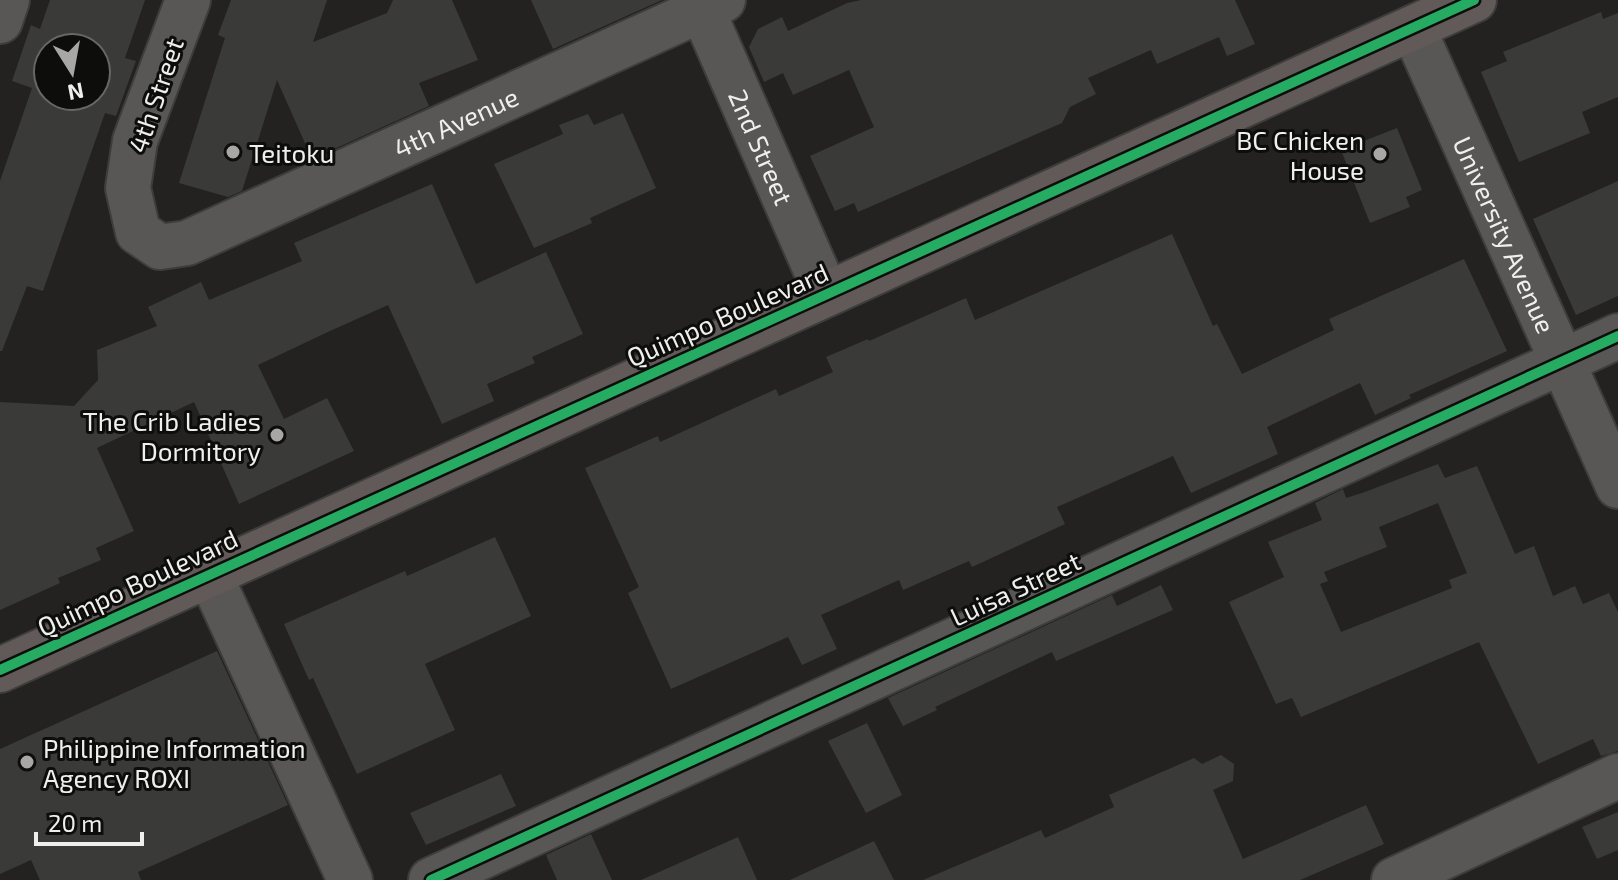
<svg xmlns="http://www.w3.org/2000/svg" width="1618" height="880" viewBox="0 0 1618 880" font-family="'Exo 2',sans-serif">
<rect width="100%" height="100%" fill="#232221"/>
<!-- building -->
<path fill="#3a3a38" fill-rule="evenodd" d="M50 0H145L125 58 136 61 116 116 105 113 43 291 27 286 2 351H0V181L32 88 12 81 31 25 40 29ZM48 48H96V96H48Z
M231 0H327L313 42 387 13 393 0H452L478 60 419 83 429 106 312 159 277 80 242 191 228 197 179 183 225 38 218 35Z
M531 0H662L553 49Z
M861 0H1235L1255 44 1227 56 1219 37 1157 64 1151 50 1088 78 1096 94 1070 107 1062 123 858 212 854 203 835 211 810 156 874 127 849 70 793 95 783 73 764 82 749 47 758 29 782 17 788 31 847 3Z
M1601 12 1603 19 1618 13V97L1582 112 1590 133 1519 162 1481 72 1507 61 1503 52Z
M623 113 656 188 590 218 592 223 534 248 494 164 563 134 559 125 588 114 594 125Z
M1397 128 1422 190 1406 197 1410 207 1370 223 1341 150Z
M1618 181V296L1576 315 1533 219Z
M432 184 476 284 546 252 583 334 532 357 535 363 487 384 494 401 442 424 388 305 330 331 258 365 284 419 327 398 354 451 239 504 194 402 97 448 134 531 96 548 101 560 58 578 60 583 0 610V402L74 406 98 380 97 350 157 326 148 307 201 282 209 300 302 261 294 243Z
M1172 234 1213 326 1217 324 1242 374 1334 330 1329 319 1464 259 1507 351 1409 395 1411 398 1375 415 1360 383 1267 427 1278 454 1191 493 1173 456 1057 507 1065 524 972 567 969 561 903 590 899 580 821 615 837 649 802 665 788 637 671 689 628 593 639 587 585 468 658 436 660 442 776 389 779 396 833 372 826 357 868 339 869 341 966 298 975 320Z
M1438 464 1445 478 1477 466 1515 554 1534 546 1553 596 1575 586 1583 604 1609 593 1618 612V751L1601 756 1593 739 1538 764 1479 642 1301 717 1292 698 1276 704 1229 602 1284 577 1268 542 1322 520 1315 503 1343 489 1346 498 1365 492ZM1438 503 1467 573 1449 580 1452 588 1341 632 1320 584 1328 581 1324 572 1387 547 1379 527Z
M495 537 531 616 425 664 455 730 357 774 313 678 309 680 284 624 405 571 407 576Z
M1161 585 1173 610 1056 661 1052 652 935 707 937 710 903 726 888 698 1112 595 1117 606Z
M217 651 288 805 138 872 141 880H40L31 860 0 874V749Z
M867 723 902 795 866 813 828 741Z
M1221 755 1234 764 1233 781 1213 790 1243 859 1366 805 1384 844 1300 880H923L1041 830 1045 838 1114 807 1109 795 1194 758 1202 764Z
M501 774 516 806 426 845 410 813Z
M1618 812V850L1597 859 1582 827Z
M591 834 612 880H557L546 855Z
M738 837 757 880H641Z
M874 841 894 880H790Z"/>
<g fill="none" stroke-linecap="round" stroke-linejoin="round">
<defs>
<g id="minor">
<path id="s1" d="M188 0 135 141 128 188 138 232 160 247 187 243 723 0"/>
<path id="s2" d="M698 0 826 293"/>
<path d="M0 21 7 0"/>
<path id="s3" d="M1413 28 1618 486"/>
<path d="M209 573 350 880"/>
<path d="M431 880 1618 336"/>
<path d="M1394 880 1618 776"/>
</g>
<path id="major" d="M0 670 1474 0"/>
</defs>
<!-- minor casing -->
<use href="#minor" stroke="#3d3d3c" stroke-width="48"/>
<!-- major casing -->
<use href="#major" stroke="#3d3d3c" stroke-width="48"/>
<!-- minor -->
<use href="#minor" stroke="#585756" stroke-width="44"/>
<!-- major -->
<use href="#major" stroke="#625a59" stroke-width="44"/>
<defs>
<path id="cycleway" d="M0 670 1474 0
M431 880 1618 336"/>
</defs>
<!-- cycleway casing -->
<use href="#cycleway" stroke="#0d0d0b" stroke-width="15"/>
<!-- cycleway -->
<use href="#cycleway" stroke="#26ab63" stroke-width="10"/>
</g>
<!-- markers -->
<g fill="#a8a7a6" stroke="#0d0d0b" stroke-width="3">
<circle cx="233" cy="152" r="8"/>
<circle cx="1380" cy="154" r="8"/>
<circle cx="277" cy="435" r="8"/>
<circle cx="27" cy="762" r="8"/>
</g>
<g text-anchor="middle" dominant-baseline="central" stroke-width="6" stroke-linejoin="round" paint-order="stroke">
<!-- street labels -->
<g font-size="26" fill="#efefed" stroke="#0d0d0b">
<text transform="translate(155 95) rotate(-71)">4th Street</text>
<text stroke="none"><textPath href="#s1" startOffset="592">4th Avenue</textPath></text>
<text stroke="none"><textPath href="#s2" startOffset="160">2nd Street</textPath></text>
<text stroke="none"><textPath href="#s3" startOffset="226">University Avenue</textPath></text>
<text transform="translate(727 314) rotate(-24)">Quimpo Boulevard</text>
<text transform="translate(137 582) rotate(-25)">Quimpo Boulevard</text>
<text transform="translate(1015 588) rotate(-25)">Luisa Street</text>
</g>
<!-- poi labels -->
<g font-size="26" fill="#efefed" stroke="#0d0d0b" text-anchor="end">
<text x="1364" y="139">BC Chicken<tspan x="1364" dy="30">House</tspan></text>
<text x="249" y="152" text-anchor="start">Teitoku</text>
<text x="261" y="420">The Crib Ladies<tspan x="261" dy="30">Dormitory</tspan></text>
<text x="43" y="747" text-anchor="start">Philippine Information<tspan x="43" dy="30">Agency ROXI</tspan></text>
</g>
</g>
<!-- north arrow -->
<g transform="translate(72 72) rotate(169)"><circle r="38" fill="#0d0d0b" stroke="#676765" stroke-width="2"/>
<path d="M0-6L14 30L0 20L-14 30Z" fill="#a8a7a6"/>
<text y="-12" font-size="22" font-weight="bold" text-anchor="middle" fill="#efefed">N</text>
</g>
<!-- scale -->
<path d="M36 832v12h106v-12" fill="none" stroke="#efefed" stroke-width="4"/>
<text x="48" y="832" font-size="24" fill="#efefed" stroke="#0d0d0b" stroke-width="6" paint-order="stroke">20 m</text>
</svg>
